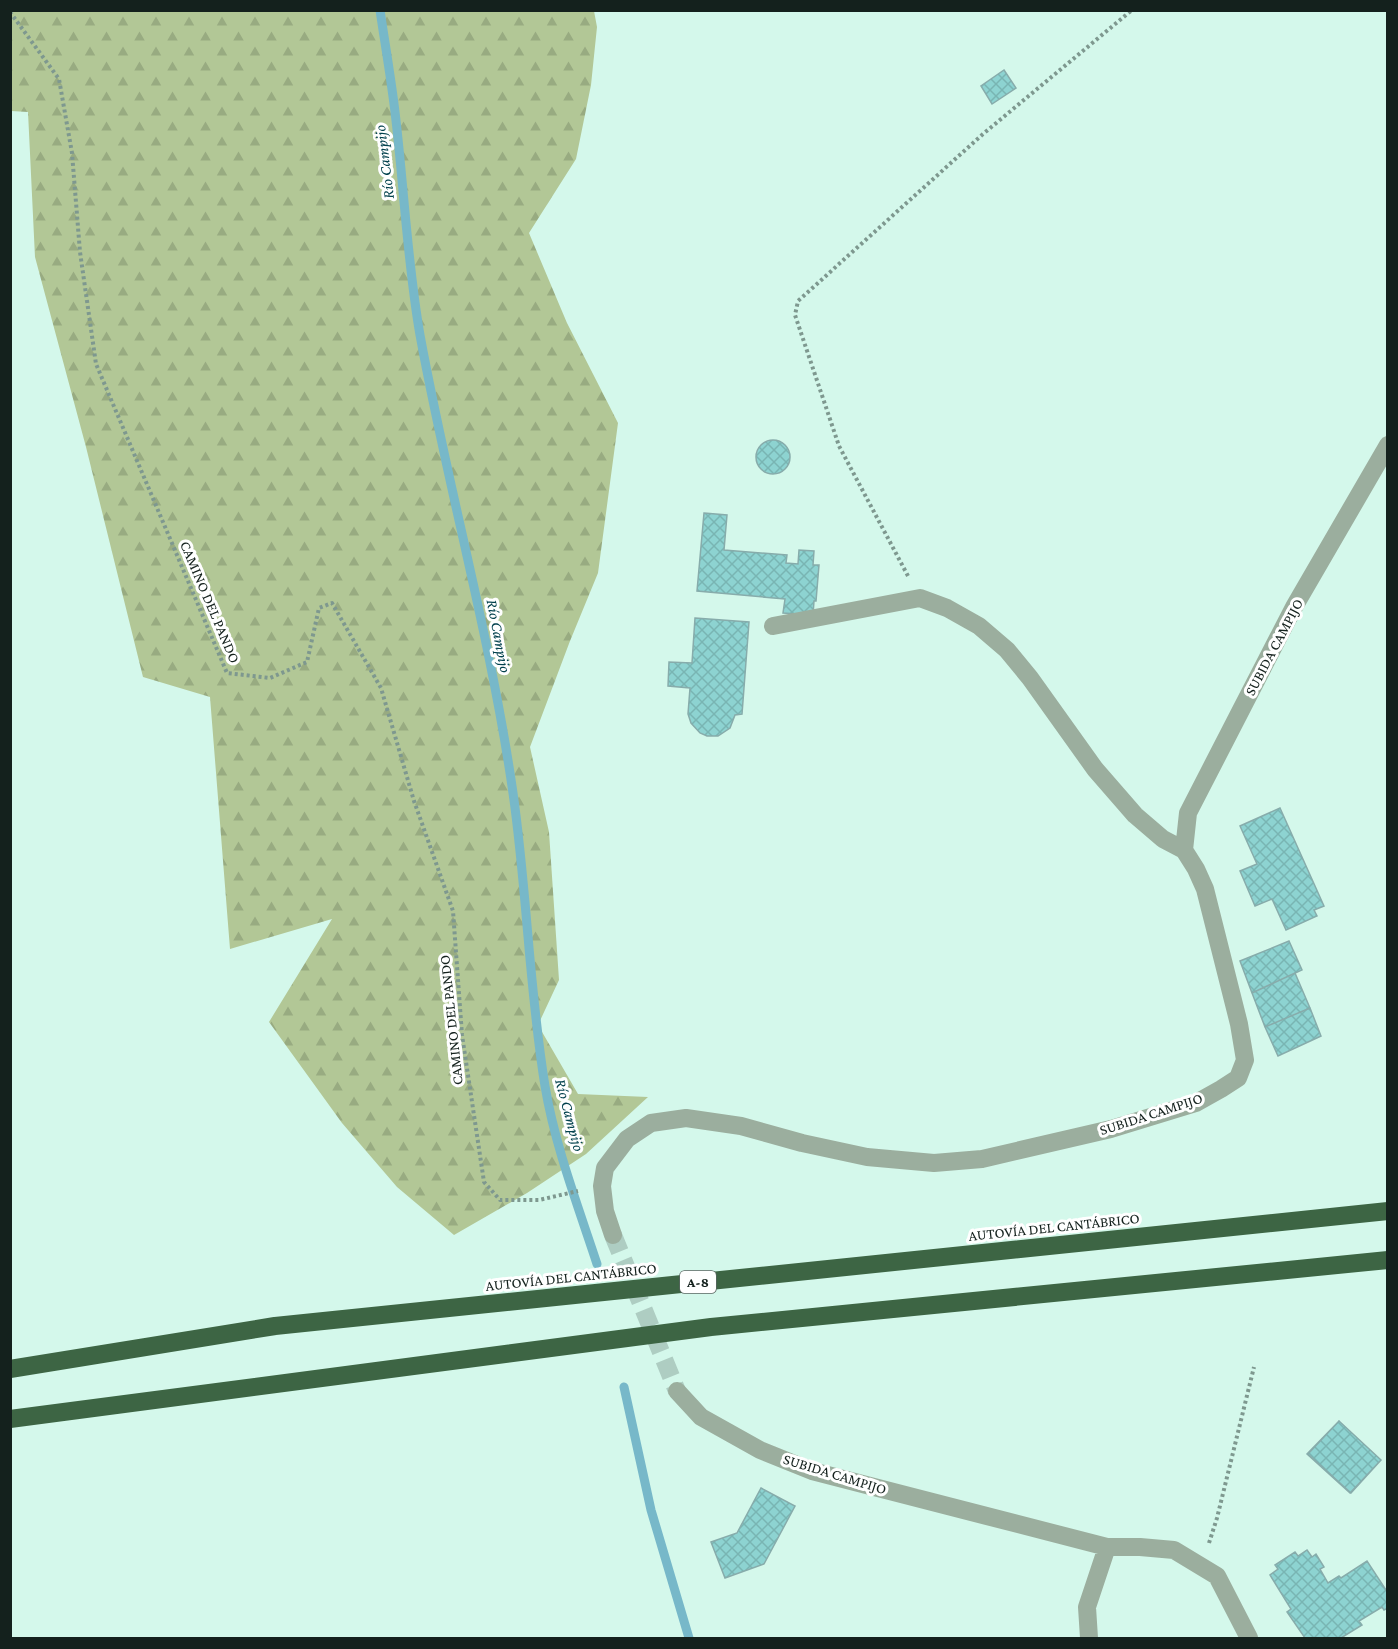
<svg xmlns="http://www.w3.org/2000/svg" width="1398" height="1649" viewBox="0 0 1398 1649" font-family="'Crimson Pro',serif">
<defs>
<pattern id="forest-firs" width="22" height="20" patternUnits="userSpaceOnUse" patternTransform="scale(1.5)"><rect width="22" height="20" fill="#b2c796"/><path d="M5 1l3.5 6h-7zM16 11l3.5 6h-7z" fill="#98ab81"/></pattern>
<pattern id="building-cross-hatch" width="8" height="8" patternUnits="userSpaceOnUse" patternTransform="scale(1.5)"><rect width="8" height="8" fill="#8dd3d1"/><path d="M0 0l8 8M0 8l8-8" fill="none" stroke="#79b5b3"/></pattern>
</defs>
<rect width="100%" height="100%" fill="#d4f8eb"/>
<!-- forest -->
<path fill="url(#forest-firs)" d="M11 10 594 11 597 27 591 85 576 159 529 233 567 323 618 423 598 573 570 641 530 747 549 832 559 980 538 1025 578 1094 648 1097 586 1154 527 1193 454 1235 397 1187 342 1123 269 1022 332 919 230 949 210 697 143 677 86 447 35 257 28 112 11 111Z"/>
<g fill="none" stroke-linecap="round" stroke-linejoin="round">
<!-- stream -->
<path stroke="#77b8c9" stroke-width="9" d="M380 10C385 44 391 78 395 112 404 186 407 261 420 335 448 488 491 639 513 793 527 890 529 989 545 1086 555 1146 578 1206 597 1264
M624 1387 651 1510 689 1638"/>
</g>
<!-- building -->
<path fill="url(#building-cross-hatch)" stroke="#87acab" stroke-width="1.5" d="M1004 70 1016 88 992 104 981 86Z
M756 457a17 17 0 1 1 34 0a17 17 0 1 1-34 0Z
M704 513 727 515 724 550 787 555 786 563 798 564 799 550 814 551 813 565H819L816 601H814L813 615 783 613 785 599 697 591Z
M695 618 749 622 742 714 735 715 730 728 718 736H707L700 733 691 723 688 714 690 688 668 686 669 662 692 663Z
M1280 808 1324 906 1314 910 1317 916 1286 930 1272 899 1255 906 1240 871 1257 864 1240 826Z
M1289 941 1302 970 1252 993 1240 961Z
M1295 973 1310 1008 1265 1027 1252 993Z
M1310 1008 1321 1036 1278 1056 1265 1027Z
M1339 1421 1381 1460 1350 1493 1307 1454Z
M1339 1421 1381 1460 1351 1493 1308 1454Z
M761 1488 795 1506 764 1564 725 1578 711 1542 737 1533Z
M1307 1550 1312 1557 1316 1554 1324 1567 1320 1569 1328 1583 1339 1576 1341 1578 1367 1561 1388 1593V1608L1384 1610 1382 1607 1359 1621 1362 1625 1341 1638H1305L1287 1612 1291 1609 1270 1575 1278 1569 1275 1565 1295 1552 1298 1556Z"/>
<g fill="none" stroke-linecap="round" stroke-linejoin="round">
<!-- street-tunnel -->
<path stroke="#aecdc2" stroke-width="18" stroke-dasharray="18 9" stroke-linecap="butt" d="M613 1235 677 1391"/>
<!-- path -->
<path stroke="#7e988f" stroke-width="4" stroke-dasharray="3 3" stroke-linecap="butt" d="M10 12 59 79 72 153 80 252 96 364 227 673 270 678 307 662 319 608 332 603 381 688 414 801 453 911 462 1035 484 1182 500 1200H539L578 1191
M908 576 839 446 795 315 798 301 983 134 1132 10
M1209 1543 1217 1518 1254 1367"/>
<!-- street -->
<path stroke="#9bae9e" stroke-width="18" d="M773 626 920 598 947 608 979 626 1007 650 1030 678 1095 769 1135 815 1163 839 1184 850
M613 1235 605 1211 602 1186 605 1168 627 1139 651 1123 686 1118 741 1126 802 1143 867 1157 934 1163 982 1159 1111 1129 1196 1103 1221 1089 1238 1078 1245 1060 1239 1024 1205 889 1196 869 1184 850 1188 813 1294 607 1388 445
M677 1391 701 1417 760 1450 812 1471 1107 1547H1140L1174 1550 1217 1576 1249 1638
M1089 1638 1087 1607 1107 1547"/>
<!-- highway -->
<path stroke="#3d6544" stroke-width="18" d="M10 1369 275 1326 1388 1211
M10 1419 711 1327 1388 1260"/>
</g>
<g text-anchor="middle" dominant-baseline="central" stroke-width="6" stroke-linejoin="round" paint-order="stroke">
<!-- shield labels -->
<rect fill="#fff" stroke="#5a6461" stroke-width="1.5" x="680" y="1271" width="36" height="22" rx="4.5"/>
<g font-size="14" font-weight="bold" fill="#14211d">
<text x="698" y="1282">A-8</text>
</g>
<!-- street labels -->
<g font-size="15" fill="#14211d" stroke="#fff">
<text transform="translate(210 602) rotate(67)">CAMINO DEL PANDO</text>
<text transform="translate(1274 647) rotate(-62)">SUBIDA CAMPIJO</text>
<text transform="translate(451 1020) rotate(-96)">CAMINO DEL PANDO</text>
<text transform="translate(1151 1114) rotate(-18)">SUBIDA CAMPIJO</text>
<text transform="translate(1054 1227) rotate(-6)">AUTOVÍA DEL CANTÁBRICO</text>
<text transform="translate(571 1277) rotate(-6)">AUTOVÍA DEL CANTÁBRICO</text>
<text transform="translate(835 1474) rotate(17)">SUBIDA CAMPIJO</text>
</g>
<!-- water labels -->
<g font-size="16" font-style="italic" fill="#02414d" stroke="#fff">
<text transform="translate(384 162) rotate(-97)">Río Campijo</text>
<text transform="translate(499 636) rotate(79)">Río Campijo</text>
<text transform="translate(570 1115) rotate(75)">Río Campijo</text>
</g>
</g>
<!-- border -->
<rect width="1398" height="1649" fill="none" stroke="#14211d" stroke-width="24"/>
</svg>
